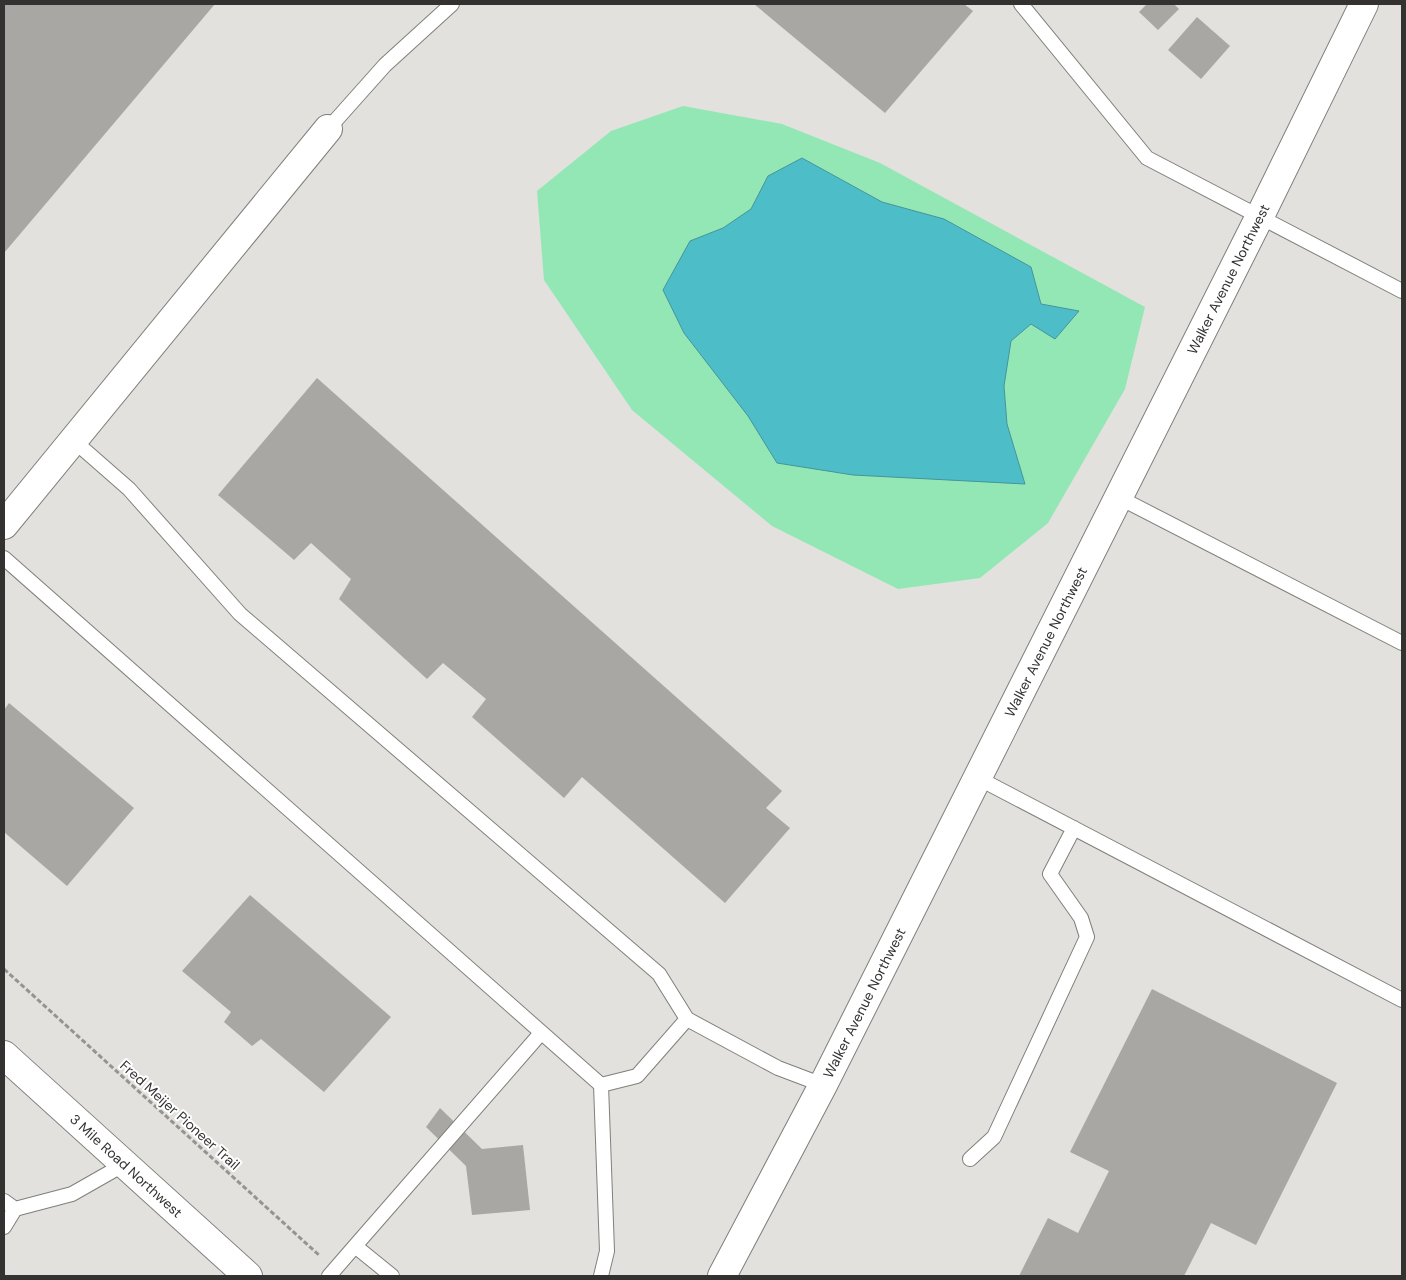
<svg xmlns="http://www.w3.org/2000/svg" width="1406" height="1280" viewBox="0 0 1406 1280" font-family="'DM Sans',sans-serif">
<rect width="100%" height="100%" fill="#e2e1dd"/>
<!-- green -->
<path fill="#93e7b5" d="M683 106 782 124 880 163 1145 307 1125 389 1048 523 980 578 898 589 772 526 632 410 544 280 537 191 611 131Z"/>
<!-- water -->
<path fill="#4dbec8" stroke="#45949b" d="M802 158 882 202 944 219 1031 267 1041 304 1079 311 1055 339 1031 324 1011 341 1004 386 1007 424 1025 484 853 475 777 463 748 416 684 333 663 290 690 241 723 228 751 209 768 176Z"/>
<!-- building -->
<path fill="#a9a7a4" d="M4 4H215L4 253Z
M754 4H964L973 11 885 113Z
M1147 4H1174L1179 9 1158 30 1139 12Z
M1197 17 1230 46 1201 79 1168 50Z
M317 378 782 791 766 808 790 828 725 903 582 777 564 798 472 717 486 699 443 663 427 679 339 599 351 579 311 543 294 560 218 495Z
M9 703 134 808 67 886 4 832V710Z
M250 895 391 1017 324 1092 261 1039 252 1046 224 1022 231 1012 182 971Z
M1152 989 1337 1083 1256 1245 1211 1223 1184 1276H1019L1048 1218 1078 1233 1109 1171 1070 1152Z
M440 1108 482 1149 523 1145 530 1210 472 1215 466 1166 426 1127Z"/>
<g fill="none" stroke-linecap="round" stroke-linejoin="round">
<defs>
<path id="service" d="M1021 4 1147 158 1402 291
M328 129 385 65 452 4
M73 440 129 489 240 614 659 974 687 1019
M1118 497 1402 643
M4 558 601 1085
M976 777 1402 1000
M970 1159 994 1137 1087 937 1081 918 1050 874 1074 828
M4 1201 15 1209 72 1194 123 1165
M4 1227 15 1209
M355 1246 541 1033
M329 1276 355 1246 392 1276
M601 1276 607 1251 601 1085 637 1076 687 1019 778 1068 823 1085"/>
<path id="minor" d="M4 525 328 129"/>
<g id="secondary">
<path id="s1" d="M4 1055 248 1276"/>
<path id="s2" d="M722 1276 823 1085 1260 216 1364 4"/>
</g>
</defs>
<!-- service casing -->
<use href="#service" stroke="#807f7b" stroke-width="16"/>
<!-- minor casing -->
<use href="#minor" stroke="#807f7b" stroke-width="30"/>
<!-- secondary casing -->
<use href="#secondary" stroke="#807f7b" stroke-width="30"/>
<!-- path -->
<path stroke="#959492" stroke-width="3" stroke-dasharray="5 2.5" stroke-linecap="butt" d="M4 969 320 1256"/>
<!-- service -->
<use href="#service" stroke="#fff" stroke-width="14"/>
<!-- minor -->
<use href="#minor" stroke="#fff" stroke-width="28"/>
<!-- secondary -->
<use href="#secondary" stroke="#fff" stroke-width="28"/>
</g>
<g text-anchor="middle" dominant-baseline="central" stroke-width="4" stroke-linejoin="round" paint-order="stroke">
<!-- street labels -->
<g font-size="14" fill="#333231" stroke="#fff">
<text stroke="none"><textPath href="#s2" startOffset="1118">Walker Avenue Northwest</textPath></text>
<text stroke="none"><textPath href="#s2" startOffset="712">Walker Avenue Northwest</textPath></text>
<text stroke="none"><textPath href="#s2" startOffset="308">Walker Avenue Northwest</textPath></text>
<text transform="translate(180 1115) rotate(42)">Fred Meijer Pioneer Trail</text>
<text stroke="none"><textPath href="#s1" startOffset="165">3 Mile Road Northwest</textPath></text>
</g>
</g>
<!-- border -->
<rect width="1406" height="1280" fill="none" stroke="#333231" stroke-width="10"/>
</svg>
